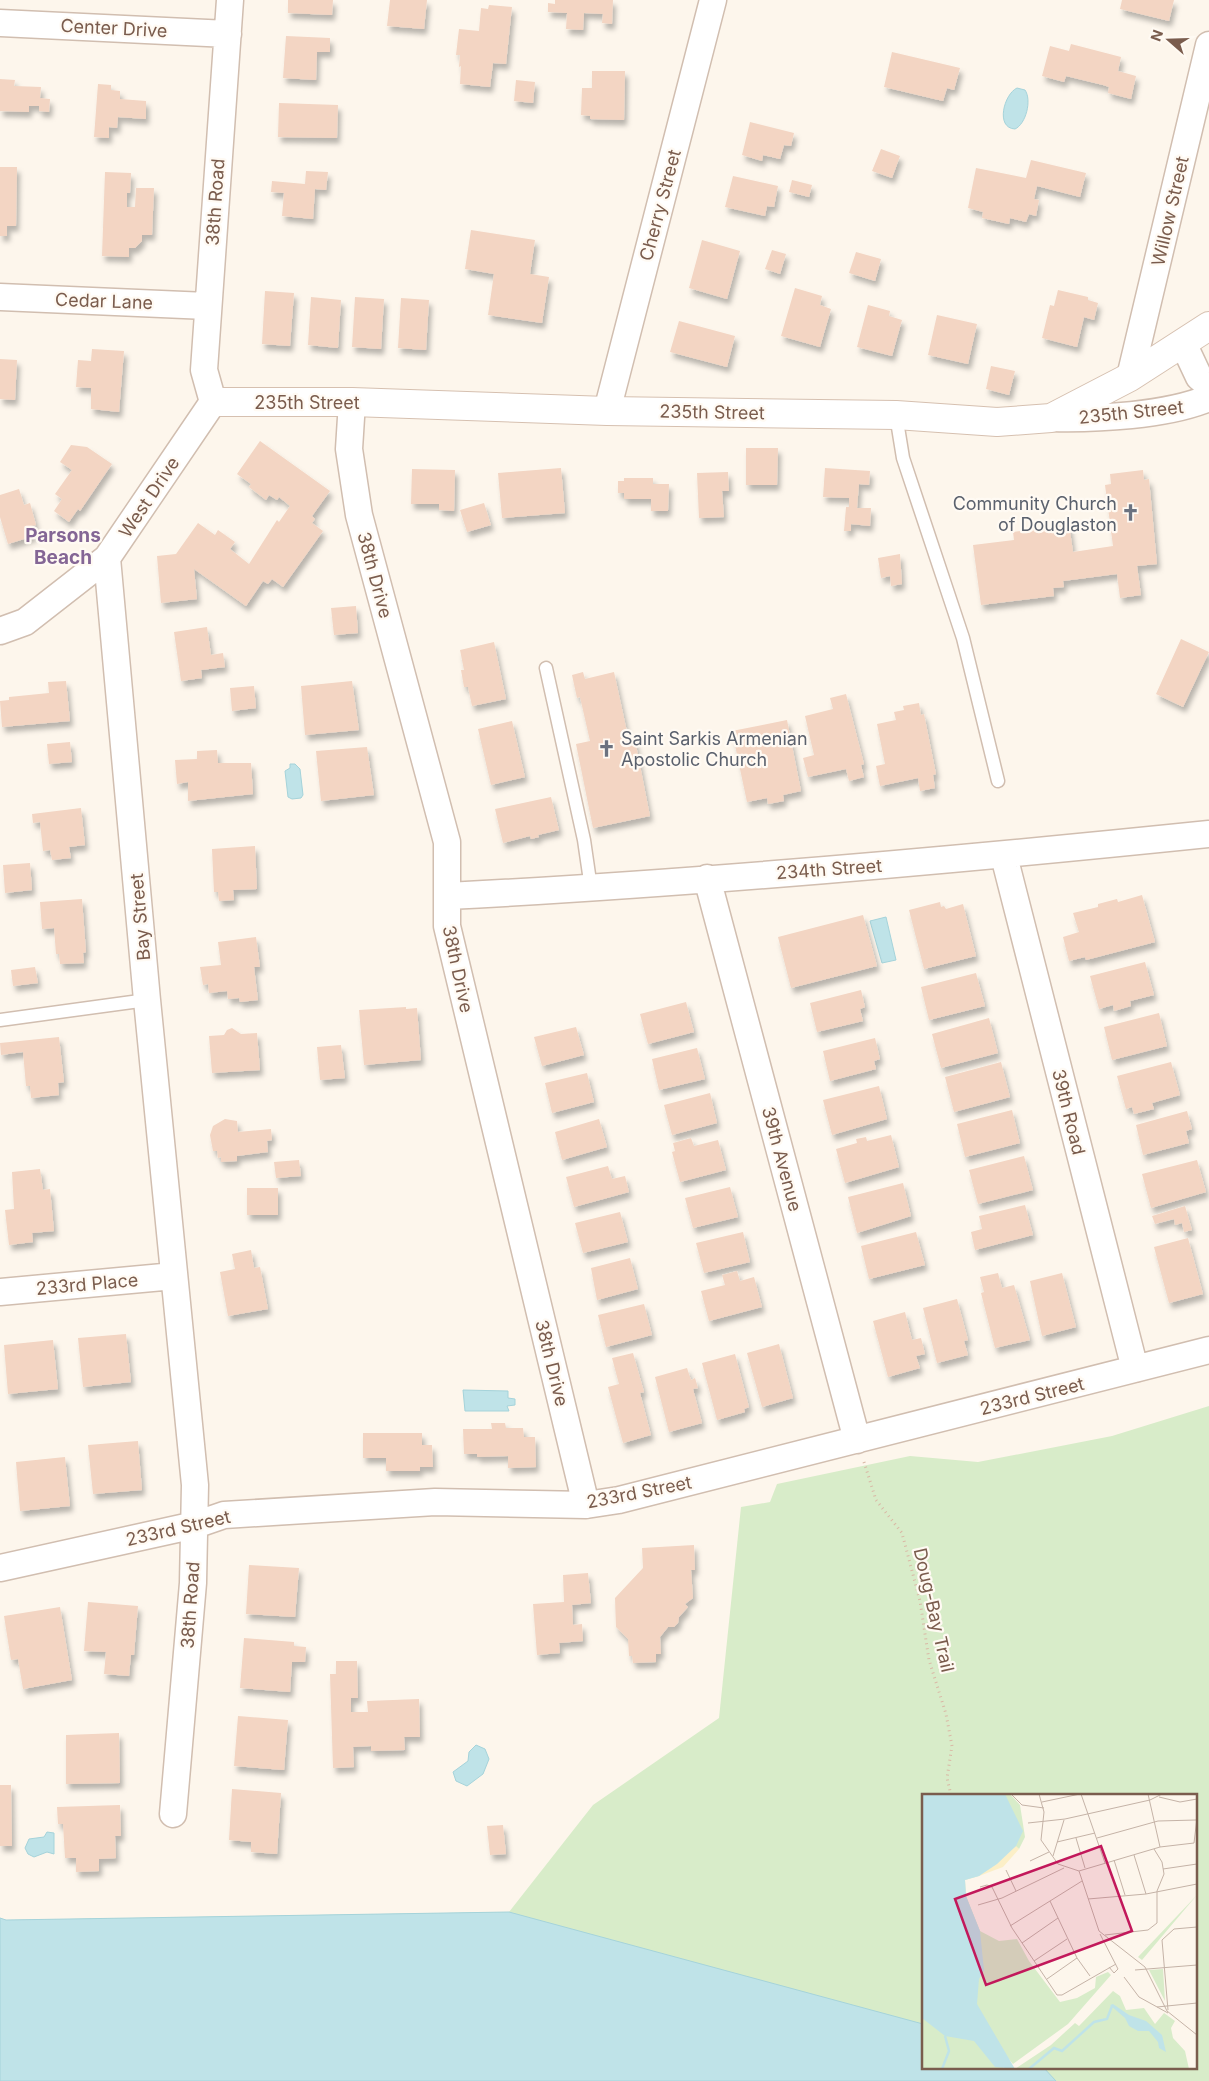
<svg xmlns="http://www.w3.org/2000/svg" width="1209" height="2081" viewBox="0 0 1209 2081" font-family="Inter,sans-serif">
<defs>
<filter id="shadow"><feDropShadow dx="3" dy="5.5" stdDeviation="2.5" flood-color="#0004"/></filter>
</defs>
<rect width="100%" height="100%" fill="#fdf6ec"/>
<!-- green -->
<path fill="#d8ecc9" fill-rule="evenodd" d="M1209 1406V2081H772L123 1987 0 1918 6 1920 509 1912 593 1805 719 1718 741 1507 770 1502 777 1484 910 1456 978 1462 1112 1436ZM923 1795H1195V2067H923Z"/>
<!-- water -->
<path fill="#bfe3e8" stroke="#a5d3da" d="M1017 88 1025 90C1032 100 1026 124 1015 129 995 128 1004 94 1017 88Z
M290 764H295L300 769 303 795 301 798 292 799 288 797 285 771 290 768Z
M886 917 896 960 882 963 870 921Z
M463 1390 508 1391V1398L515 1399V1405L507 1406 509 1411H465Z
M476 1745 485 1749 489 1759 483 1774 467 1786 456 1781 453 1772 468 1761 469 1752Z
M47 1832 54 1833V1854L47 1852 34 1857 28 1854 25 1848 29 1839 44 1837Z
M509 1912 923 2024V2067H1043L1056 2081H0V1918L6 1920Z"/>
<!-- building -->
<path fill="#f3d5c3" filter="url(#shadow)" d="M288 0H333L332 15 288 13Z
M390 0H427L424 29 387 26Z
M555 0H613L612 24 602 23 603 14 584 13 583 30 566 29 567 13 548 12V3L555 4Z
M1122 0H1174L1169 21 1120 9Z
M489 5 512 7 506 64 493 63 490 87 460 84 461 66 459 67 460 55H456L459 29 479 31 481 8 488 9Z
M286 36 330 38V52H317L316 80 283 78Z
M1071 44 1121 57 1118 71 1136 76 1131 99 1108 93 1109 87 1103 85 1066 76 1064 82 1042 76 1050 46 1069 51Z
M892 52 960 68 954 90 947 88 943 101 884 87Z
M592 71H625L624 120 590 119V116L581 115 582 88H592Z
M0 79 15 80 14 86 41 87 40 98 50 99 49 112 39 111V106H29V112L0 111Z
M516 80 535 82 533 103 514 101Z
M98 84 111 85V90L120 91V99L146 101V119L118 117 117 128 109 127V138L94 137Z
M279 103 338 105 337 138 278 137Z
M750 122 794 133 791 146 784 145 780 159 763 155 762 161 742 155Z
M881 149 900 156 892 178 872 171Z
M1031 160 1086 173 1080 197 1037 186 1034 199 1039 200 1036 216 1029 214 1026 222 1010 218 1009 224 982 218 983 212 968 208 976 168 1026 178Z
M0 167H17L16 226H7V236H0Z
M306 171 328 172 326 190 315 189 313 219 282 216 284 193 271 192 272 181 305 184Z
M105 172 131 173 130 193H127V207H135L136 188H154L152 235H142V241L135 248H129V257L102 256Z
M733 176 778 186 774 207 767 206 765 216 725 207Z
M792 180 812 185 809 197 789 192Z
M471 230 535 240 530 274 549 277 542 323 488 315 494 274 465 269Z
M702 240 740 251 727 299 689 288Z
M772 250 786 254 780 274 765 269Z
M856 252 881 259 875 281 849 273Z
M795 288 822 296 820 305 831 309 820 347 781 336Z
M1058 290 1088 297V300L1098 303 1094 320 1084 317 1077 347 1042 338 1050 305 1054 306Z
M265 291 294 293 290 346 262 344Z
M311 297 341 300 338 348 308 345Z
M355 297 384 299 381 349 352 347Z
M401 298 429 300 426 350 398 348Z
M868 305 890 311 889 316 902 320 892 356 857 347Z
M937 315 977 324 968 364 928 355Z
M679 321 735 336 727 367 670 352Z
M92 349 124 351 119 412 91 409V388L76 387 78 360 91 361Z
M0 359 17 360 15 400 0 399Z
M991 366 1015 371 1009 395 986 389Z
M260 441 330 491 312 516 315 519 312 523 323 531 283 587 272 579 268 584 263 581 246 606 194 569 197 599 161 603 157 556 176 554 198 523 215 535 218 530 235 542 230 549 249 564 277 520 279 522 290 506 279 497 277 500 269 495 266 500 249 487 251 484 237 474Z
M71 445 87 447 112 464 80 511 78 509 69 522 54 511 62 499 55 494 72 470 60 462Z
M746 448H778L777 485H746Z
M561 468 565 513 502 518 498 473Z
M825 468 870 471 869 485 859 484 857 508H871L870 526 851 524V531H844L846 507H849V498L823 497Z
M412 469 455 470 454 511 439 510V504H411Z
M1143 470 1144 480 1149 479 1157 564 1137 566 1141 595 1120 598 1117 574 1063 581 1064 587 1053 588 1054 596 981 605 973 545 1014 540 1013 532 1069 524 1073 552 1113 546 1105 485 1111 484 1110 474Z
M728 472 729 491H722L724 517 699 518 697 473Z
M624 478H653V484H669L668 511H651V499H624V493H618V481H624Z
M19 489 24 505 30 503 36 525 31 526 34 536 8 544 0 517V495Z
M484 503 491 525 467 532 460 510Z
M900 554 902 584 891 586 890 576 881 578 878 558Z
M356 606 358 633 334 635 331 608Z
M207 627 211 655 223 653 225 667 201 670 202 678 181 681 174 632Z
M1181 639 1209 652 1183 707 1156 694Z
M494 642 506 699 472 706 468 687H464L461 670H464L460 650Z
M583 672 585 679 614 672 629 741 635 740 650 816 593 828 576 744 590 741 580 697 577 698 572 675Z
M66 681 70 721 2 727 0 701 9 700V697L49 693 48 682Z
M352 681 359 730 305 735 301 686Z
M254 686 256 708 232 711 230 688Z
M846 694 864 764 861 765 864 777 849 781 846 769 808 777 803 758 814 755 805 716 833 709 830 698Z
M919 703 921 715 924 714 936 774 933 775 935 788 920 791 918 778 880 786 876 766 885 764 877 724 896 720 894 712 904 710 903 706Z
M787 720 801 791 783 795 784 801 768 804 767 798 747 802 732 731Z
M512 721 525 777 491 785 478 729Z
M70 742 72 762 49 764 47 744Z
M367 747 374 795 321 801 316 751Z
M217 750 218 763H251L253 794 188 801V782L177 784 175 760 197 759V751Z
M551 797 559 830 538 835 539 837 531 839 530 836 503 843 495 809Z
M81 808 85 845 69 847 71 858 52 860 50 850 43 851 40 822 33 823 32 814Z
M255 846 257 889 233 890 234 900 219 901 218 892H214L212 849Z
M30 863 32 890 5 893 3 865Z
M1142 895 1155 942 1086 960 1085 957 1069 961 1063 937 1079 932 1073 913 1098 907V904L1117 899 1118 902Z
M82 899 86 952 83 953 84 963 60 964 59 954H56L54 928 42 929 40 902Z
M940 902 941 907 944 906 946 909 963 904 976 956 924 969 909 910Z
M863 915 877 966 791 988 778 937Z
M256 937 260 967H254L258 1000 240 1002 239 998 228 999 227 991 209 993 208 984 203 985 200 967 221 965 218 942Z
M1145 962 1154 995 1130 1001 1131 1006 1114 1011 1113 1005 1099 1009 1090 976Z
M35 967 38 983 13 986 11 970Z
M976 973 985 1006 929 1020 921 987Z
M861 990 865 1007 860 1009 863 1021 817 1032 810 1003Z
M686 1002 694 1032 648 1044 640 1014Z
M406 1007V1009L417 1008 421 1060 364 1065 359 1010Z
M1159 1013 1167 1046 1112 1060 1104 1027Z
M989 1018 998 1053 941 1068 932 1034Z
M576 1027 584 1055 542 1066 534 1037Z
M232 1028 241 1034 257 1033 260 1070 212 1073 209 1036 224 1035 227 1030Z
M59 1037 64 1082 58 1083 59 1095 31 1098 30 1086H26L23 1052 1 1055 0 1043Z
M875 1038 880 1059 874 1061 876 1069 830 1081 823 1051Z
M341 1045 345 1078 320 1080 317 1047Z
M697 1048 705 1079 659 1090 652 1059Z
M1001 1062 1010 1097 954 1112 945 1077Z
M1171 1062 1180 1095 1152 1103 1154 1109 1134 1114 1132 1107 1126 1109 1117 1076Z
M587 1073 594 1102 552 1113 545 1083Z
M879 1086 887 1119 832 1135 823 1100Z
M710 1093 717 1123 672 1135 664 1105Z
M1012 1110 1020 1143 965 1157 957 1124Z
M1187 1111 1192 1129 1186 1131 1189 1143 1143 1155 1136 1125Z
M225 1119 237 1121 238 1132 271 1129 272 1140 267 1141 268 1152 237 1156V1161L221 1162V1157L218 1158 217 1151H213L210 1135 213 1126Z
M599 1119 607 1147 562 1160 555 1132Z
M891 1135 899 1167 845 1183 836 1149 857 1143 856 1139 866 1137 867 1141Z
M691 1138 694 1146 718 1140 726 1170 680 1182 672 1152 675 1151 673 1143Z
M1024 1156 1033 1190 978 1204 969 1170Z
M299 1160 301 1176 276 1178 274 1162Z
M1197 1160 1206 1192 1151 1208 1142 1174Z
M608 1166 612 1179 625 1176 629 1192 574 1207 566 1177Z
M40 1169 43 1190 50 1189 54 1231 32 1233 33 1242 9 1245 5 1210 14 1209 12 1172Z
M903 1183 911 1216 857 1233 848 1197Z
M730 1187 738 1217 693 1228 685 1198Z
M247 1188H278V1215H247Z
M1025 1205 1033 1235 975 1250 971 1232 982 1229 979 1216Z
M1185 1206 1192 1230 1184 1232 1182 1223 1175 1225 1174 1219 1155 1224 1152 1216Z
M620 1212 628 1242 583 1253 575 1223Z
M743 1232 750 1262 704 1273 696 1243Z
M916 1232 925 1265 869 1279 861 1246Z
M1188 1238 1203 1294 1169 1303 1154 1247Z
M251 1250 254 1268 260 1267 268 1309 228 1316 220 1272 235 1269 232 1254Z
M630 1258 638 1289 597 1300 591 1268Z
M737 1271 740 1281 754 1277 762 1307 709 1321 701 1291 725 1285 722 1275Z
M998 1273 1002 1288 1014 1285 1030 1340 995 1348 981 1293 984 1292 980 1277Z
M1062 1273 1076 1327 1042 1336 1030 1281Z
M957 1299 968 1340 964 1341 968 1355 937 1363 923 1308Z
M644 1304 652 1335 606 1347 598 1315Z
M905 1312 912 1340 921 1338 925 1354 916 1356 920 1368 888 1377 873 1321Z
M126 1334 131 1382 83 1387 78 1338Z
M53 1340 58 1389 8 1394 4 1345Z
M779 1344 793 1398 762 1407 747 1353Z
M633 1353 644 1392 640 1393 651 1435 623 1443 608 1387 619 1384 612 1358Z
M735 1354 749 1407 744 1409 745 1412 717 1420 702 1363Z
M687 1368 691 1380 695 1378 698 1388 693 1389 702 1423 669 1432 655 1377Z
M491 1423H505L506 1428H523L524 1437H535L536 1467 508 1468V1456L477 1457V1454H464L463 1429H492Z
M363 1433H422V1445H432L433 1467H420V1471H386V1458H363Z
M138 1441 142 1490 93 1494 88 1445Z
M65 1457 70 1506 20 1511 16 1462Z
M694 1545 695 1570H691L693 1598 685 1604 688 1607 679 1617 678 1623 674 1627H668L660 1637 661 1654H656V1662L633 1663 632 1656H629L628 1639 616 1627 615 1598 643 1568 642 1548Z
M249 1565 299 1568 295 1617 246 1614Z
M588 1573 591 1603 572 1605 573 1625 582 1624 583 1641 559 1643 560 1653 537 1655 533 1604 564 1602 563 1575Z
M88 1602 138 1606 134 1655H131L129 1676 104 1674 106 1652 84 1651Z
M60 1607 72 1680 23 1689 18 1659 11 1660 4 1616Z
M244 1638 294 1642V1646L306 1647 305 1662H292L290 1692 240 1688Z
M336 1661H357L358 1698H351V1712H368L367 1701 419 1699 420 1737H404L405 1750 371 1751V1746L353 1747 354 1767 333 1768 330 1674H336Z
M238 1716 288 1720 284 1770 234 1766Z
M119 1733 120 1783 66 1784V1735Z
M0 1785H11L12 1846H0Z
M232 1789 281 1793 277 1854 251 1852V1842L229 1840Z
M120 1805 121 1836H115L116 1858 99 1859V1871L76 1872V1858H65L63 1824H58L57 1807Z
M503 1825 506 1854 490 1855 487 1826Z"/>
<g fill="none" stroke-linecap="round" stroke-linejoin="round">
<defs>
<path id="lane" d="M896 415 903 458 963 638 998 781
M546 668 584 840 591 888
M0 1020 147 1000"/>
<path id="street" d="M0 23 228 34
M0 297 207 306
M1183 343 1199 377 1209 385
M1130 377 1209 45
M352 402 349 449 359 515 447 842V926L586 1505
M607 411 713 0
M1051 418C1097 419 1166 416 1209 398
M107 558 147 1000 195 1485 193 1583 173 1814
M0 631 25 622 107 558 213 402 204 370 230 0
M1004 856 1135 1369
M707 878 857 1440
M448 896C702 883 956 860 1209 834
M0 1292 174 1276
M0 1568 195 1525 224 1515 435 1502 586 1505 619 1500 1209 1350"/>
<path id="secondary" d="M213 402H352L607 411 896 415 997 422 1051 418 1130 377 1209 326"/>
</defs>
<!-- lane casing -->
<use href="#lane" stroke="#d1beb0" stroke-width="15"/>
<!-- street casing -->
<use href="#street" stroke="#d1beb0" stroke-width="29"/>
<!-- secondary casing -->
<use href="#secondary" stroke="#d6c0b0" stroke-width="30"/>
<!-- path -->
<path stroke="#d9b8a5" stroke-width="3" stroke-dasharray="1 4" stroke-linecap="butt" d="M864 1462 876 1500 902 1533 920 1601 929 1660 946 1714 952 1746 947 1778 951 1795"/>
<!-- lane -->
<use href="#lane" stroke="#fff" stroke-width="12"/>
<!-- street -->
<use href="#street" stroke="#fff" stroke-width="26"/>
<!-- secondary -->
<use href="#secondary" stroke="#fff" stroke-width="28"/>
</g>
<!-- icons -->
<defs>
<symbol id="church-bare" viewBox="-9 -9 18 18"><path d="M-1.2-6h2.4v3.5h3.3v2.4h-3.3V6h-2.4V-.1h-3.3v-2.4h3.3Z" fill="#6b7280" stroke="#fffaf3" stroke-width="2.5" paint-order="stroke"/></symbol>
</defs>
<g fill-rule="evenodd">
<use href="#church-bare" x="1118" y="500" width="25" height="25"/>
<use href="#church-bare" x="594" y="736" width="25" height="25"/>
</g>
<g text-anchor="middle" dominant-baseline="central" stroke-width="4.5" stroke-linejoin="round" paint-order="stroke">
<!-- street labels -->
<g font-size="18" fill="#7a5c4d" stroke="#fffaf3">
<text transform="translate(114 28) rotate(3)">Center Drive</text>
<text transform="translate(215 202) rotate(-86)">38th Road</text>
<text transform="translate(660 205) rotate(-75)">Cherry Street</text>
<text transform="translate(1170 211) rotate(-77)">Willow Street</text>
<text transform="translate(104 301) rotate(2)">Cedar Lane</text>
<text x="307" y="402">235th Street</text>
<text transform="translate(712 412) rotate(1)">235th Street</text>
<text transform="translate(1131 412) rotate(-6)">235th Street</text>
<text transform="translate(149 497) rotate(-56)">West Drive</text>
<text transform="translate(375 575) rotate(75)">38th Drive</text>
<text transform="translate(829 869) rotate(-4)">234th Street</text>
<text transform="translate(140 917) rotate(-95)">Bay Street</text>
<text transform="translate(458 969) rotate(78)">38th Drive</text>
<text transform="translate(1069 1112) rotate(76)">39th Road</text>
<text transform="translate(782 1159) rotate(75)">39th Avenue</text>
<text transform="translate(87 1284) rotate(-5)">233rd Place</text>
<text transform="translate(552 1363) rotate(76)">38th Drive</text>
<text transform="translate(1032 1396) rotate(-14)">233rd Street</text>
<text transform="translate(639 1492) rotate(-11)">233rd Street</text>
<text transform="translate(178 1528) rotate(-13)">233rd Street</text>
<text transform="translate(190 1605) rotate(-86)">38th Road</text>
<text transform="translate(934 1610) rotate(77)">Doug-Bay Trail</text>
</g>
<!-- worship labels -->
<g font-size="18" fill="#5b616d" stroke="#fffaf3" text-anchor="end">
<text x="1117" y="503">Community Church<tspan x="1117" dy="21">of Douglaston</tspan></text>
<text x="621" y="738" text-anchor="start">Saint Sarkis Armenian<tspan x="621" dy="21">Apostolic Church</tspan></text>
</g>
<!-- neighbourhood labels -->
<g font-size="19" font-weight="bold" fill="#846695" stroke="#fffaf3">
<text x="63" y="535">Parsons<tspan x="63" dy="22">Beach</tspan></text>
</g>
</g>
<!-- overview -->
<g transform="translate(922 1794)">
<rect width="275" height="275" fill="#fdf6ec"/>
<path d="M52 0H88L98 11 103 43 97 55 94 53 57 82 43 86 44 102 58 137 77 147 95 145 107 167 138 208 155 204 173 194 174 183 186 178 189 181 146 230 91 270 55 228 34 81ZM275 101 220 166 216 163ZM0 168 75 264 82 275H0ZM241 175 243 207 227 176ZM191 197 198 202 204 216 222 214 233 230 242 219 253 227 249 234 251 244 263 257 267 275H93L129 251 153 229 157 232Z" fill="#d8ecc9"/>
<path d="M94 52 97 55 81 73 57 82Z" fill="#fcefc7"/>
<path d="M0 0H83L101 37 94 52 75 70 57 82 43 86 44 102 58 137 62 176 57 185 55 210 93 275 73 273 52 247 23 242 0 224ZM191 210 207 221 224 227 240 241 244 258 237 254 236 248 227 237H216L207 232 203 224 188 211Z" fill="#bfe3e8"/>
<path fill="none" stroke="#bfe3e8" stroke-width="2.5" d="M20 275 27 257 23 242M107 275 132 254 140 257 172 228 185 225 190 212"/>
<path fill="none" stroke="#c5b3a7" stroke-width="1" d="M89 0 100 11 122 14M117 0 122 18 119 46 136 70 157 77 238 53 272 49 275 24M159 0 183 69M226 0 238 53M237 3 258 8 275 5M120 8 158 0M106 29 143 25 228 6 240 0M154 44 163 74M175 44 236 27 274 26M135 48 173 39M212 61 224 100M131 62 142 26M192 66 203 101M108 67 127 58M241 75 275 70M84 76 94 97M157 77 177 137 223 173 245 217 275 241M58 93 65 91 70 93 90 134 135 201H140L194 170M166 105 224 100 275 90M128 107 155 164 168 182M56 111 80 104 142 74M88 132 160 87M178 140 196 175 192 179 187 173M183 141 226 136 235 129V97L242 80 240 68 232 55M100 149 136 124M112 167 145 145M213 176 275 171M202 183 217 203 246 219M125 185 155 164M235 213 275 209M246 216 240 146 252 135 275 133"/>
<path fill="#c2185b" fill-opacity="0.15" stroke="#c2185b" stroke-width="2.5" d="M179 52 210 137 64 191 33 105Z"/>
<rect width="275" height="275" fill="none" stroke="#7a5c4d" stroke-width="2.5"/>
</g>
<!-- north arrow -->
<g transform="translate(1169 40) rotate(290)" stroke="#fffaf3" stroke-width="4" paint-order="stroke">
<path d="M0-4L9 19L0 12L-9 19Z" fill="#7a5c4d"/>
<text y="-8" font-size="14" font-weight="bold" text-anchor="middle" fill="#7a5c4d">N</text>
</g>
</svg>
